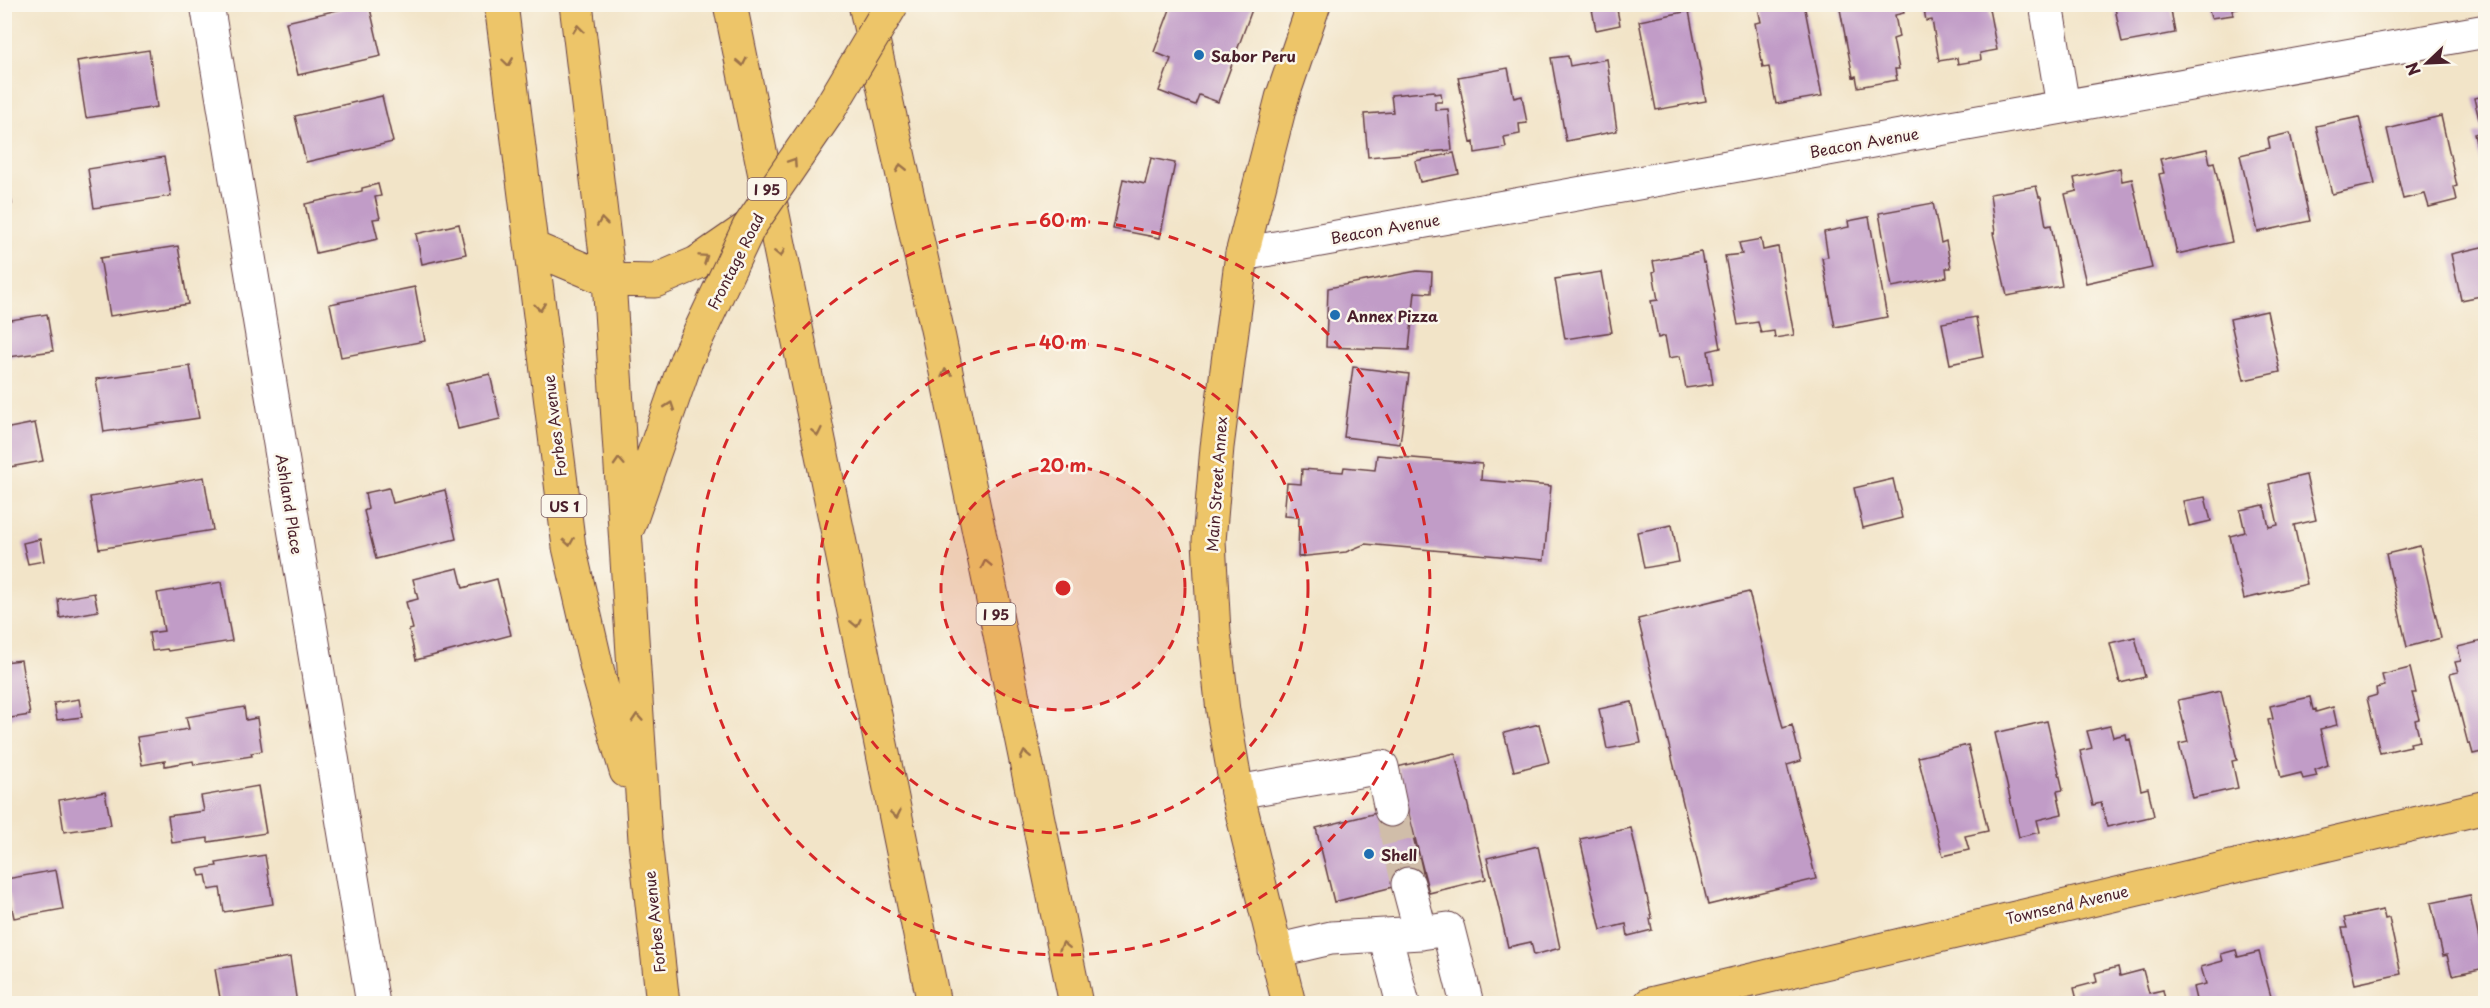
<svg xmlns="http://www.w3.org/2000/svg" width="2490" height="1008" viewBox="0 0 2490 1008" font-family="'Playpen Sans',sans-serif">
<rect width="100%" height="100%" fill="#fbf7ec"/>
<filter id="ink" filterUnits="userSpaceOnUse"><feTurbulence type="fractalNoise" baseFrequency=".0167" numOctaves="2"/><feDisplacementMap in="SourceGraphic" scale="12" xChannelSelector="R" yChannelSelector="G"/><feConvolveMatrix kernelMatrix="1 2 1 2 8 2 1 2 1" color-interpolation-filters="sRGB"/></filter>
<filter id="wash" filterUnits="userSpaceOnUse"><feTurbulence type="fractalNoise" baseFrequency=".008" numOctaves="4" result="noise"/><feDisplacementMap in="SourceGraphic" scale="24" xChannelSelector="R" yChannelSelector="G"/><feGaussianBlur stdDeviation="1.35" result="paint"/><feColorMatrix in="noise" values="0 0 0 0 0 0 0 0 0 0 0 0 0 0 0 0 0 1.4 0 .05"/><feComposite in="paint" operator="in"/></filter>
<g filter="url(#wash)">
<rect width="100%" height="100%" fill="#f2e4c8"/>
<g id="blocks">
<!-- building -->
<path fill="#c19cc7" d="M363 4H369L381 56 298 75 286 22Z
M1172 4H1254L1218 102 1199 95 1195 105 1159 91 1171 59 1154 52Z
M1591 4H1616L1620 25 1596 30Z
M1770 4H1804L1822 96 1776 104 1769 67 1763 68 1755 23 1761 22 1758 8Z
M1839 4H1902L1904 13 1895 15 1899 37 1893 39 1899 69H1895L1897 80 1858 87 1856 76 1853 77Z
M1923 4H1988L1997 50 1980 53 1981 60 1958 64 1957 58 1939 61 1932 20 1926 21Z
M2112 4H2170L2175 33 2122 43 2115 8H2113Z
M2207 4H2248V6L2232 9 2233 15 2211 18Z
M1689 11 1706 101 1656 110 1639 21Z
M149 50 157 107 86 118 77 61Z
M1568 56 1570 66 1607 59 1617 131 1566 141 1551 58Z
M1508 68 1514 98 1522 96 1527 123 1519 124 1520 134 1504 137 1506 148 1475 153 1474 142 1471 143 1458 77Z
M1434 91V94L1441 93 1442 102H1435V110L1448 109 1452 150 1368 157 1364 114 1393 112 1391 95Z
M382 96 393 142 306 162 295 116Z
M2486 96V180H2485L2474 134 2482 132 2474 98Z
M2441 116 2457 186 2454 187 2457 200 2429 207 2425 194 2403 199 2387 129Z
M2359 117 2375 184 2332 194 2316 126Z
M2290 133 2310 221 2258 232 2240 155 2270 148 2268 138Z
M2207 149 2210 163 2214 162 2232 242 2177 254 2159 174 2164 173 2160 159Z
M1454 153 1459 174 1420 182 1415 161Z
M164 157 171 196 94 208 88 169Z
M1151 158 1175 163 1160 238 1113 229 1123 179 1145 184Z
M2120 168 2122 181 2132 179 2152 268 2086 283 2065 194 2077 191 2074 178Z
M7 172 12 204 4 205V173Z
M378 184 381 196 375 197 380 218 373 219 378 239 316 253 305 204 362 191V188Z
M2036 186 2039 197H2041L2046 226 2051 225 2062 286 2007 296 1993 233H1995L1990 194Z
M1933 203 1941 243 1946 241 1951 268H1946L1947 277 1892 287 1879 213Z
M1869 217 1887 317 1835 327 1822 258 1828 257 1824 232 1849 227 1848 221Z
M459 224 466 254 422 264 416 234Z
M1761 239 1763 250 1778 247 1794 335 1775 338 1774 331 1761 333 1758 322 1738 325 1725 256 1742 254 1739 243Z
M178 246 188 304 110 316 100 258Z
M2486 246V295L2461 300 2451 254Z
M1701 252 1703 263 1705 262 1721 348 1708 351 1713 384 1686 388 1680 356 1669 358 1665 336 1658 338 1651 301 1658 300 1653 272 1655 271 1653 261Z
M1417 271 1432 272 1431 293 1415 292 1409 350 1326 347 1328 288Z
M1601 272 1612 332 1565 339 1555 279Z
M415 287 425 341 341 357 330 304Z
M2267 311 2280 372 2244 380 2230 319Z
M47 314 53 351 9 357 4 321Z
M1976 317 1983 357 1950 364 1942 323Z
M190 366 199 418 104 432 96 379Z
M1353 367 1409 374 1400 444 1344 437Z
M490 374 500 419 458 429 447 384Z
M35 423 43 461 4 468V429Z
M1377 455 1482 464 1481 480 1551 486 1544 560 1365 544 1346 552 1298 557 1299 517 1284 516 1287 483 1301 484 1302 469 1343 472 1344 467 1375 470Z
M2306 475 2316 520 2294 525 2307 584 2244 599 2230 536 2245 532 2240 510 2264 505 2269 527 2278 525 2269 484Z
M204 477 213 530 99 549 90 497Z
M1893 479 1902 518 1863 528 1854 488Z
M389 488 393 503 445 490 456 539 376 559 364 511 368 509 365 493Z
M2205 497 2211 521 2189 526 2183 501Z
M1672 525 1679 562 1644 568 1637 532Z
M40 539 44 561 28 564 23 543Z
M2420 546 2441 638 2407 647 2386 554Z
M458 568 463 588 497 579 511 635 416 660 409 630 413 629 406 602 418 599 413 579Z
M221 582 232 641 168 651 167 649 152 651 149 633 164 631 157 593Z
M1749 592 1783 728 1792 725 1801 761 1787 765 1816 879 1708 905 1638 619Z
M94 593 98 611 60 618 58 599Z
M2135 637 2145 677 2120 683 2110 643Z
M2486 640V751L2473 754 2470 743 2468 744 2450 674 2458 672 2455 662 2461 661 2458 647Z
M21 660 30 715 4 719V662Z
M2410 668 2416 693H2412L2419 719 2415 720 2420 741 2410 743 2411 746 2380 753 2367 698 2377 695 2376 688 2385 686 2382 675Z
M2221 691 2237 760 2232 761 2238 788 2192 798 2179 744 2188 742 2178 700Z
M2310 697 2313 710 2316 709V712L2333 707 2337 725 2320 729 2328 765 2315 770 2317 776 2303 779 2301 773 2281 778 2268 720 2273 719 2270 706Z
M79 699 82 717 57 720 54 703Z
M1632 702 1641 743 1607 749 1599 709Z
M244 707 246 720 257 718 262 751 251 753 252 756 194 765 193 761 165 766V761L142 765 137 737 189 729 186 717Z
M2047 721 2063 790 2057 791 2062 814 2037 820 2040 832 2019 837 1995 733Z
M1539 724 1549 762 1514 771 1504 733Z
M2110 726 2113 737 2126 734 2127 740 2130 739 2141 790 2148 788 2154 816 2107 827 2101 803 2093 805 2080 751 2092 748 2087 731Z
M1968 745 1988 831 1965 836 1969 850 1943 856 1918 757Z
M1455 753 1486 879 1429 893 1397 767Z
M258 786 266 833 208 842V838L172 843 168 816 204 811 201 796Z
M105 792 111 825 64 832 59 800Z
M1405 806 1424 879 1334 902 1316 828Z
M1631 828 1652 918 1650 919 1652 930 1628 936 1626 924 1601 930 1580 839Z
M1538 846 1560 948 1534 955 1531 942 1508 947 1487 858Z
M265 855 273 904 224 912 220 888 209 890 206 875 200 876 198 869 217 866 216 863Z
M56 870 63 909 14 918 6 879Z
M2470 895 2485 968 2452 975 2447 955 2443 956 2431 903Z
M2383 910 2385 919 2389 918 2401 974 2355 984 2342 928H2347L2344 918Z
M2486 912V935H2485L2480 913Z
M2236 950 2238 957 2259 952 2273 1004H2197L2193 987 2206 984 2201 967 2223 961 2221 954Z
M290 957 297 1004H221L215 969Z
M2118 967 2120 976 2143 970 2149 993 2163 990 2166 1004H2078L2074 988 2097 982 2095 973Z"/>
</g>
</g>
<g filter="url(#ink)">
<use href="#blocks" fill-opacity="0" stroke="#633d43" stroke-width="1.5"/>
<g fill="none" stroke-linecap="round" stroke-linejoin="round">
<!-- minor-tunnel -->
<path stroke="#d0bda9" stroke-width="33" stroke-dasharray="33 16" stroke-linecap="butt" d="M1391 810 1408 884"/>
<defs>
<path id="minor" d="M207 4 373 1004
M2046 4 2063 106
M1242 254 2486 31
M1237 792 1382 767 1391 810
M1408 884 1421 933
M1385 935 1403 1004
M1275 951 1331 938 1421 933 1448 929 1467 1004"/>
<path id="major" d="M501 4 569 547 599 677 626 771
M576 4 609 280 645 840 663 1004
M533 248 609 280 655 281 697 263 749 227
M629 525 686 361
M1289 1004 1237 792 1223 711 1214 632 1209 541 1217 447 1242 254 1282 98 1314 4
M1650 1004 2486 807"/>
<path id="highway" d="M730 4 934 1004
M865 4 939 338 1076 1004"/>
</defs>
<!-- minor casing -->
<use href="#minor" stroke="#633d43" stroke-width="35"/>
<!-- major casing -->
<use href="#major" stroke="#633d43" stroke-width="35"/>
<!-- highway casing -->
<use href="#highway" stroke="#633d43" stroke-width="35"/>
<!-- minor -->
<use href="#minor" stroke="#fff" stroke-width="33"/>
<!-- major -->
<use href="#major" stroke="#edc569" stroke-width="33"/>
<!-- highway -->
<use href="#highway" stroke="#edc569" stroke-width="33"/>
<defs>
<path id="major-bridge" d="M686 361 749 227 827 113 892 4"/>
</defs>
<!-- major-bridge casing -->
<use href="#major-bridge" stroke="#633d43" stroke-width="35" stroke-linecap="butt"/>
<!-- major-bridge -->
<use href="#major-bridge" stroke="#edc569" stroke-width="33"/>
</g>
<!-- one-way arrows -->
<defs><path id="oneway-chevron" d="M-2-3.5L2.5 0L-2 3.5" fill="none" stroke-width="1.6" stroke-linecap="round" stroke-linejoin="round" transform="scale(1.5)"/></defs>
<g stroke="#9c724a">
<use href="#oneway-chevron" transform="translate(578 29) rotate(-97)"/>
<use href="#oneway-chevron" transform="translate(508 62) rotate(82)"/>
<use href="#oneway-chevron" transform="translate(742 62) rotate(79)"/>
<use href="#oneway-chevron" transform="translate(793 162) rotate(-56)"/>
<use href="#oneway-chevron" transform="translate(901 168) rotate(-103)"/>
<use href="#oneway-chevron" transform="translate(602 222) rotate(-97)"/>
<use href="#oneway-chevron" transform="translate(780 253) rotate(78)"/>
<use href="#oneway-chevron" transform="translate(704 258) rotate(-34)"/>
<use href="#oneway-chevron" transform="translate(540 307) rotate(83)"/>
<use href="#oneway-chevron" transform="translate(946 373) rotate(-102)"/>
<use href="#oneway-chevron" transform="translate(670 406) rotate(-71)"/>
<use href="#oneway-chevron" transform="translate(817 432) rotate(78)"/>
<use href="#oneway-chevron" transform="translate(619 462) rotate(-93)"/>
<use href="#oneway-chevron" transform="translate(569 542) rotate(81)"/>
<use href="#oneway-chevron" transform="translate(986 564) rotate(-102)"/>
<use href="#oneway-chevron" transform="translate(856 623) rotate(78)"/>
<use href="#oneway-chevron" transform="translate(637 718) rotate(-94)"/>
<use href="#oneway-chevron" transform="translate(1025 755) rotate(-102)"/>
<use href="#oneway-chevron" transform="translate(896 814) rotate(78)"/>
<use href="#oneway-chevron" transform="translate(1064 946) rotate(-102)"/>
</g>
</g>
<!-- distance rings -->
<circle cx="1063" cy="588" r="122" fill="#d62828" fill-opacity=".12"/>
<g fill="none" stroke="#d62828" stroke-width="3" stroke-dasharray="10 8">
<circle cx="1063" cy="588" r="122"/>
<circle cx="1063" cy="588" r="245"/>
<circle cx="1063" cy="588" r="367"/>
</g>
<!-- markers -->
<g fill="#1f6fb2" stroke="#fbf7ec" stroke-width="2">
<circle cx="1199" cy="55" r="6"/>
<circle cx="1335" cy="315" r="6"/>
<circle cx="1369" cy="854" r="6"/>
</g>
<g text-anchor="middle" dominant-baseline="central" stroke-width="5" stroke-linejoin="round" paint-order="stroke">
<!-- shield labels -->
<g fill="#fbf7ec" stroke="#7f6065" stroke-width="1.5">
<rect x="747.5" y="178" width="39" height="22" rx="4.5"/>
<rect x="541.5" y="495" width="45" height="22" rx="4.5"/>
<rect x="976.5" y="603" width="39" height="22" rx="4.5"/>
</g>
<g font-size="14" font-weight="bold" fill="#4a1f2b">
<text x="767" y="189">I 95</text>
<text x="564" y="506">US 1</text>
<text x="996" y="614">I 95</text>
</g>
<!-- poi labels -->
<g font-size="15" font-weight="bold" fill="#4a1f2b" stroke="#fbf7ec" text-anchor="start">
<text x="1211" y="55">Sabor Peru</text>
<text x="1347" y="315">Annex Pizza</text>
<text x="1381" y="854">Shell</text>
</g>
<!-- street labels -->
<g font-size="15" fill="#4a1f2b" stroke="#fbf7ec">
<text transform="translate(1864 142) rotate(-10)">Beacon Avenue</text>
<text transform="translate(1385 228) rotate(-10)">Beacon Avenue</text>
<text transform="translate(735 261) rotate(-63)">Frontage Road</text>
<text transform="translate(554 426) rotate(-97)">Forbes Avenue</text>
<text transform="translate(1216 484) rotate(-86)">Main Street Annex</text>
<text transform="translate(290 504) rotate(81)">Ashland Place</text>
<text transform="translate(2067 904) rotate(-13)">Townsend Avenue</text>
<text transform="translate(654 922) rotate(-96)">Forbes Avenue</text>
</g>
</g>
<circle cx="1063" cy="588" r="9" fill="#d62828" stroke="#fbf7ec" stroke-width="3"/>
<g font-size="18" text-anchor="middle" font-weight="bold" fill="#d62828" stroke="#fbf7ec" stroke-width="5" stroke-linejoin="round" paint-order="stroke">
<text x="1063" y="227">60 m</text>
<text x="1063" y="349">40 m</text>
<text x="1063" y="472">20 m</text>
</g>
<!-- margin -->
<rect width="2490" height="1008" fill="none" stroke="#fbf7ec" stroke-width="24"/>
<!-- north arrow -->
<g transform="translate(2427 63) rotate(247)" stroke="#fbf7ec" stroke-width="4.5" paint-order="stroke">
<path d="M0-4.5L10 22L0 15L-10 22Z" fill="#4a1f2b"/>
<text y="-9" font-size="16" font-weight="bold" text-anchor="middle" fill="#4a1f2b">N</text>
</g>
</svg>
